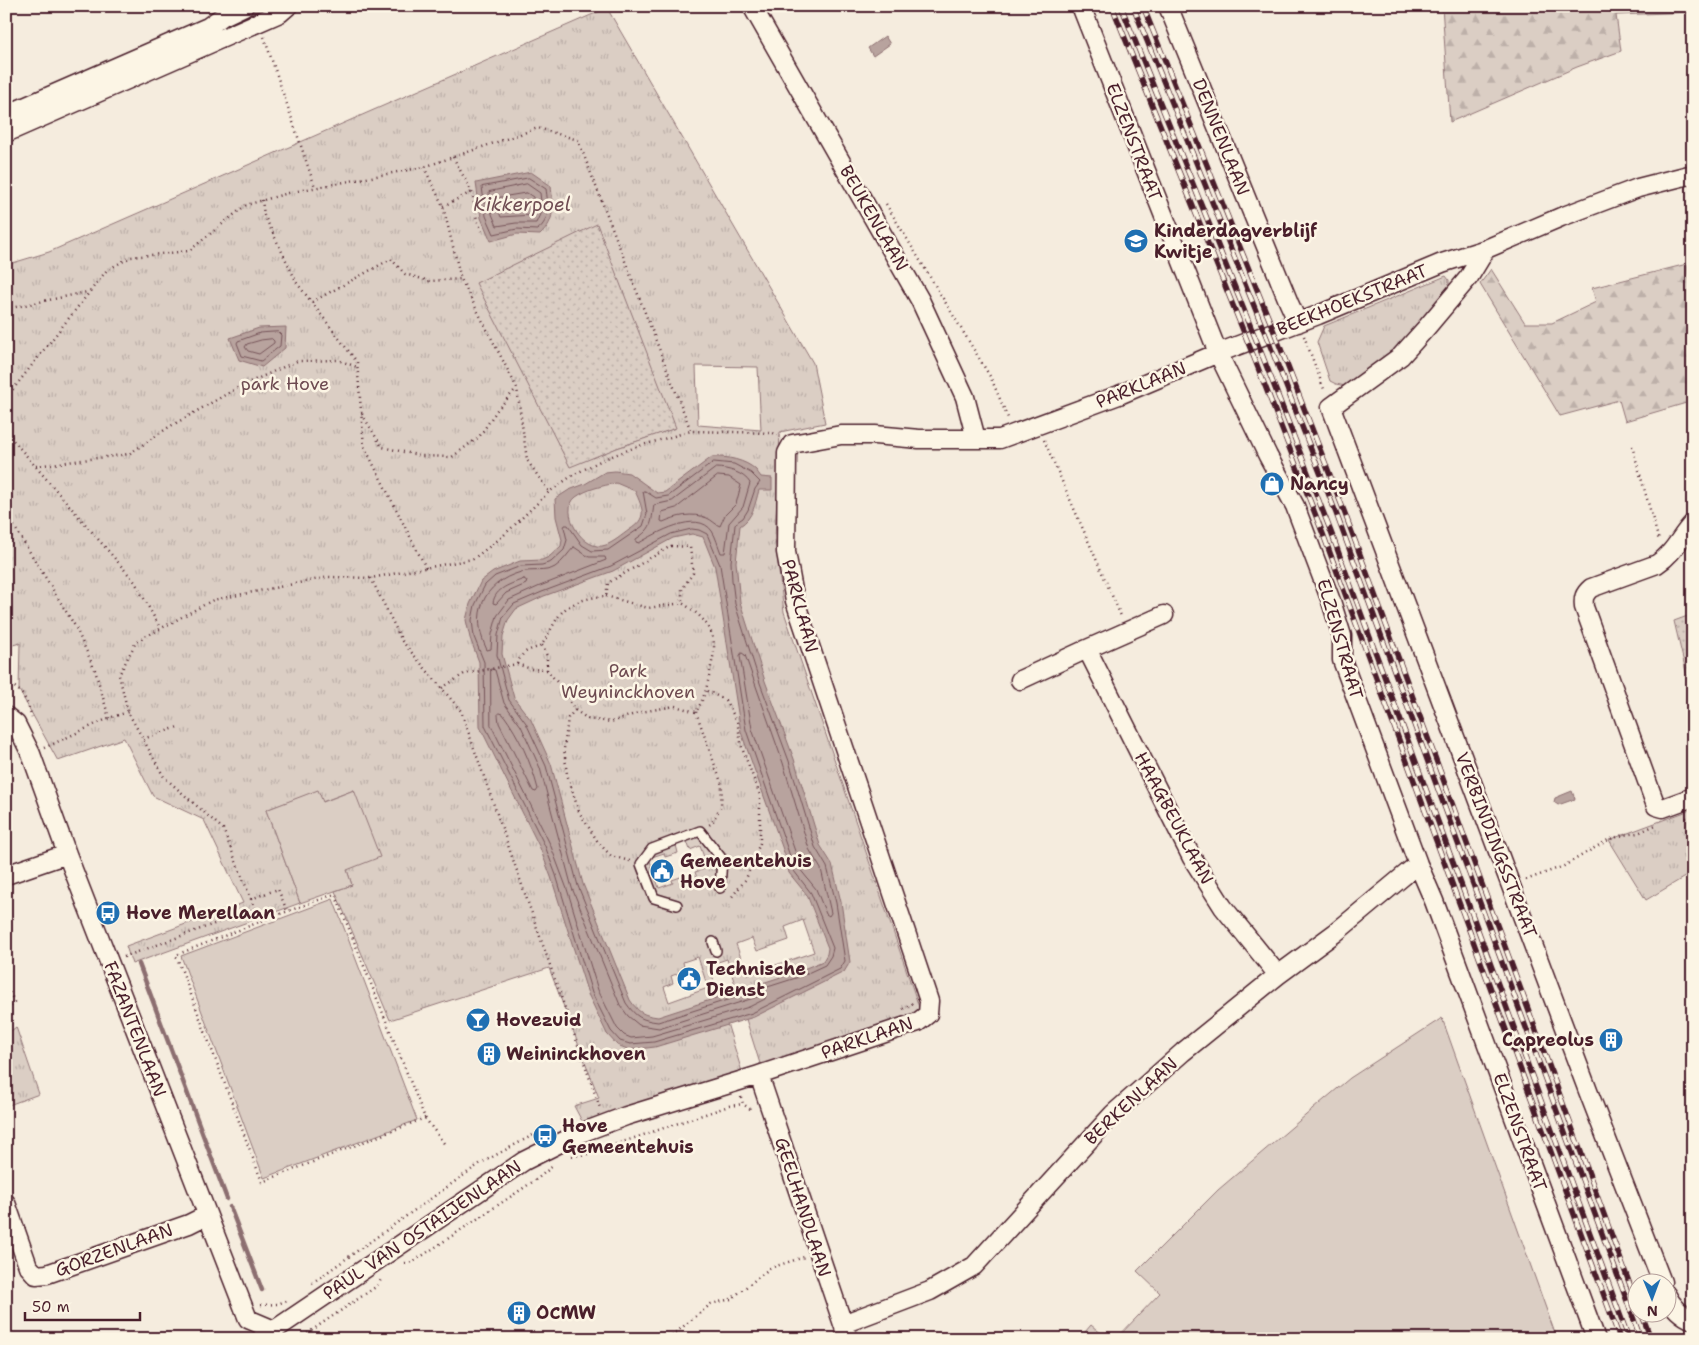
<svg xmlns="http://www.w3.org/2000/svg" width="1699" height="1345" viewBox="0 0 1699 1345" font-family="'Shantell Sans',sans-serif">
<defs>
<pattern id="grass-dots" width="8" height="8" patternUnits="userSpaceOnUse" patternTransform="scale(1.25)"><rect width="8" height="8" fill="#dbcec4"/><path d="M2 2h.1M6 6h.1" fill="none" stroke="#bdb0a9" stroke-width="1.8" stroke-linecap="round"/></pattern>
<pattern id="forest-firs" width="22" height="20" patternUnits="userSpaceOnUse" patternTransform="scale(1.25)"><rect width="22" height="20" fill="#dbcec4"/><path d="M5 1l3.5 6h-7zM16 11l3.5 6h-7z" fill="#bdb0a9"/></pattern>
<pattern id="park-tufts" width="24" height="20" patternUnits="userSpaceOnUse" patternTransform="scale(1.25)"><rect width="24" height="20" fill="#dbcec4"/><path d="M3 7l-1-3M5 7V3M7 7l1-3M15 17l-1-3M17 17v-4M19 17l1-3" fill="none" stroke="#bdb0a9"/></pattern>
</defs>
<rect width="100%" height="100%" fill="#f5ecde"/>
<filter id="ink" filterUnits="userSpaceOnUse"><feTurbulence type="fractalNoise" baseFrequency=".02" numOctaves="2"/><feDisplacementMap in="SourceGraphic" scale="10" xChannelSelector="R" yChannelSelector="G"/><feConvolveMatrix kernelMatrix="1 2 1 2 8 2 1 2 1" color-interpolation-filters="sRGB"/></filter>
<g filter="url(#ink)">
<!-- grass -->
<path fill="url(#grass-dots)" stroke="#927678" d="M597 223 677 428 617 448 570 468 475 283Z
M1693 614V674L1687 676 1674 621Z"/>
<!-- forest -->
<path fill="url(#forest-firs)" stroke="#927678" d="M1442 6H1693V12L1616 15 1621 51 1577 67 1450 122Z
M1687 264 1691 294H1693V401L1625 421 1619 400 1560 416 1480 284 1491 269 1525 323H1552L1596 302 1592 288Z"/>
<!-- park -->
<path fill="url(#park-tufts)" stroke="#927678" fill-rule="evenodd" d="M607 8 813 363 825 423 780 432 775 539 784 612 921 1013 762 1070 727 959 709 965 743 1075 584 1125 574 1106 599 1098 549 968 390 1020 335 891 352 885 347 870 354 790 322 802 318 791 266 810 300 903 132 964 126 946 243 903 204 820 153 796 124 738 58 761 19 690 20 643 6 647V265L49 252ZM597 224 676 428 617 448 570 467 476 283ZM696 366 758 367 761 430 698 425ZM687 841 690 850 700 846 708 868 695 872 697 878 689 881 686 875 672 880 673 883 659 888 649 858 664 853 665 857 678 853 676 845ZM803 920 814 952 747 975 736 944 752 938 757 951 789 940 785 927ZM698 957 708 988 669 1002 664 987 673 983 671 976 685 971 683 962Z
M1446 276 1449 280V286L1405 342 1356 381 1345 386 1336 384 1330 381 1317 342 1324 326Z
M1693 809V872L1646 900 1609 840Z
M16 1027 39 1094 6 1106V1035Z"/>
<!-- pitch -->
<path fill="#dbcec4" stroke="#927678" d="M318 790 323 802 354 790 380 857 347 870 352 885 300 903 266 810Z
M333 899 417 1120 264 1178 181 956Z
M1442 1018 1557 1339H1116L1160 1293 1137 1271 1218 1190 1319 1104 1350 1078Z
M1091 1325 1108 1339H1079Z"/>
<!-- water -->
<path fill="#b8a39e" stroke="#8c6e70" fill-rule="evenodd" d="M885 36 890 44 873 56 868 48Z
M531 172 551 186C553 206 556 220 540 235L517 234 491 241 481 218 476 183Z
M286 327 285 348 262 367 239 360 230 338 259 328Z
M712 457C726 456 746 460 756 470 758 472 759 475 761 477L772 478V490H759C755 504 753 518 740 526L736 562 740 602 765 681 794 759 820 845 832 864 841 902 850 962 844 972 754 1017 655 1047 630 1050 617 1045 607 1034 588 994 551 877 540 848 480 727 479 662 470 638 466 620 470 604 481 581 493 572 520 561 542 560 549 557 561 546 562 540 556 517 555 499 569 490 585 484 605 472 615 471 629 473 657 493 665 492ZM616 483 635 491C643 509 648 518 629 530 622 535 614 542 606 545 583 554 558 510 576 497 587 489 602 486 616 483ZM692 534 703 537 715 567 741 732 786 858 789 873 807 895 828 948 827 954 823 961 796 972 658 1017C643 1015 639 1013 630 1000L583 884 551 764 531 720 514 698 502 654 503 636 508 620 516 609 544 596 613 571 673 538Z
M1572 791 1575 799 1558 805 1554 802 1555 798Z"/>
<g fill="none" stroke-linecap="round" stroke-linejoin="round">
<!-- shore -->
<path stroke="#765459" stroke-width="1" d="M529 178 546 189C548 204 551 220 537 230L517 229 494 234 486 216 482 187Z
M527 184 540 193 542 210 536 223H516L497 226 492 214 489 192Z
M527 193 533 197 534 209 532 215 501 217 499 212 498 198Z
M278 332 281 335 280 346 261 361 242 356 237 343 238 341 260 333Z
M272 339 274 341V343L259 354 248 351 245 347 247 344 261 340Z
M714 462 734 464 751 473 760 482 755 489 748 510 743 518 737 522 735 525 731 562 732 580 735 604 760 683 789 761 815 847 827 867 836 903 845 961 840 969 752 1013 654 1042 630 1044 620 1041 611 1031 592 993 556 875 545 846 485 726 484 662 474 637 472 620 475 605 485 585 495 576 521 566 542 565 551 562 564 550 567 540 564 527 565 525H568L582 545 592 551 608 550 643 526 647 514 643 491H645L656 498 668 496Z
M716 468C728 468 744 473 750 483L743 507 729 523 725 553H721C718 546 716 537 712 531 697 509 655 534 639 543L636 542V539C653 528 651 523 654 505L672 501Z
M718 476 729 477 741 485 736 504 725 515 720 526C716 525 712 520 707 518 692 512 677 516 663 522L661 521 662 512 676 508Z
M692 529 699 530 707 534 720 565 746 730 790 856 794 871 811 893 833 948 831 956 825 965 799 977 658 1022C641 1020 636 1017 626 1003L578 886 546 766 526 723 509 700 497 655 498 635 503 617 514 604 542 592 611 566 671 534Z
M574 547 589 557H605L606 560 540 586 509 600 497 616 492 634 491 649 487 650C470 615 482 583 521 572 532 569 545 573 555 567 563 562 568 553 574 547Z
M524 579 527 581 526 584 506 593 496 604 493 603C495 588 511 584 524 579Z
M742 653 745 655 783 763 809 849 821 869 831 913 829 916 826 914 816 889 799 868 796 854 752 729 740 656Z
M491 669 495 670 504 703 521 726 540 768 572 888 620 1005 628 1016 639 1025 659 1028 763 995 766 996 765 999 749 1007 652 1036 631 1038 624 1035 617 1028 598 990 567 889 550 844 491 725Z
M500 713 503 714C519 736 531 762 538 789L536 792 533 791 499 723 498 715Z"/>
<!-- stream -->
<path stroke="#8c6e70" stroke-width="4.5" d="M250 17 256 10 264 6
M139 964 227 1199
M230 1207 262 1290"/>
<defs>
<path id="lane" d="M677 905 654 898 641 864 652 849 700 831 722 859 720 888
M713 942 716 951"/>
<path id="street" d="M752 6 920 300 965 397 976 439
M1081 6 1218 353 1268 456 1295 506 1331 601 1342 636V660L1418 864 1434 901 1596 1339
M1168 6 1289 303 1298 323
M6 115 208 27 223 16 244 6
M6 133 280 13 288 6
M1486 249 1469 277 1427 327 1401 356 1331 407 1588 1091 1662 1282
M1693 523C1679 538 1675 552 1657 564L1591 588C1584 594 1583 598 1584 607L1656 806 1663 808 1693 797
M1087 649 1164 615
M1020 680 1087 649 1192 858 1223 907 1278 975
M6 716 16 724 31 754 67 854 248 1319 274 1330
M6 875 67 854
M759 1075 848 1339
M6 1203 28 1266 36 1275 47 1274 189 1224 207 1215
M1666 1294C1672 1306 1680 1315 1693 1320
M843 1324 930 1291 974 1266 1113 1114 1183 1052 1278 975 1335 933 1418 864
M261 1339 496 1180 524 1161 578 1134 626 1116 759 1075 918 1022 928 1014 929 1001 795 601 786 552 787 453 792 444 841 435H875L919 439H1000L1119 395 1218 353 1318 315 1442 263 1486 249 1561 217 1638 188 1693 174"/>
</defs>
<!-- lane casing -->
<use href="#lane" stroke="#4a1f2b" stroke-width="12"/>
<!-- street casing -->
<use href="#street" stroke="#4a1f2b" stroke-width="21"/>
<!-- path -->
<path stroke="#4a1f2b" stroke-width="2.5" stroke-dasharray="1 4" stroke-linecap="butt" d="M264 37 315 187
M453 157 472 192 477 220 482 231
M424 167 443 206 461 279 517 388 527 460 549 492
M262 200 264 215 297 283 357 362 364 446 426 568
M886 204 991 378 1008 418
M443 206 472 192
M312 302 391 259 405 274 429 281 461 279
M6 309 87 292
M1304 336 1325 392
M6 403 11 392 43 351 107 270 131 257 189 251 246 205 292 192 424 167 538 128 578 140 691 431
M362 414 382 447 422 456 452 457 479 437 497 410 516 389
M6 422 12 439 135 582 160 628
M1044 440 1121 616
M1632 446 1659 541
M36 466 129 454 169 427 239 387 297 361 338 360 357 367
M6 513 75 626 95 670 109 718
M371 578 402 641 461 711 600 1108
M606 596 648 608 682 603
M542 645 547 656V670
M517 664C525 645 535 652 543 643 550 633 554 621 562 612 573 601 591 597 606 596L608 583 671 546 690 547 693 573 682 589V603C699 613 715 628 714 649 714 656 711 665 710 672 707 687 704 699 696 712
M6 682C24 691 26 699 32 717
M442 688 464 674 517 664 531 669 547 670 557 682 575 710 588 719 611 722 641 712 675 706 696 712
M707 691 725 700 737 721 742 748 760 795V843L746 879 731 898
M575 710 568 718 564 749 567 774 579 812 598 842 611 856 630 861
M696 712 722 785 721 806 712 823 709 825
M143 739 178 727
M44 748 109 718 128 712
M1686 818H1693
M1526 880 1564 866 1608 840 1623 835 1638 833 1658 824
M251 899 278 889 287 911
M124 957 255 909 223 829 164 777 128 712 119 675 136 642 213 600 329 577 371 578 473 559 502 537 549 492 573 475 604 459 636 447 691 431 773 433 778 435
M6 983 14 1002 6 1013
M903 1009 913 1003
M741 1097 743 1104 753 1111
M425 1118 262 1182 176 955 272 917 335 894 425 1118 446 1146
M572 1156 587 1154 729 1106 743 1104
M405 1263 413 1262 537 1179 554 1165
M312 1283 481 1163 535 1134 552 1127
M261 1305 278 1304 287 1300
M299 1339 377 1286 382 1278
M668 1339 711 1304 731 1299 770 1268 804 1257"/>
<!-- lane -->
<use href="#lane" stroke="#fcf5e5" stroke-width="9"/>
<!-- street -->
<use href="#street" stroke="#fcf5e5" stroke-width="18"/>
<defs>
<path id="rail" d="M1112 6 1253 355 1323 534 1620 1339
M1121 6 1261 352 1331 532 1629 1339
M1133 6 1271 348 1336 513 1641 1339
M1143 6 1279 344 1344 511 1636 1301
M1641 1312 1651 1339"/>
</defs>
<!-- rail casing -->
<use href="#rail" stroke="#4a1f2b" stroke-width="5.5"/>
<!-- rail -->
<use href="#rail" stroke="#fcf5e5" stroke-width="4" stroke-dasharray="11" stroke-linecap="butt"/>
</g>
</g>
<!-- icons -->
<defs>
<symbol id="school-disc" viewBox="-11 -11 22 22"><circle r="9.5" fill="#1f6fb2" stroke="#fcf5e5"/><path d="M0-5L7-2L0 1L-7-2ZM-4 1L0 2.5L4 1V4Q0 6-4 4Z" fill="#fff"/></symbol>
<symbol id="shop-disc" viewBox="-11 -11 22 22"><circle r="9.5" fill="#1f6fb2" stroke="#fcf5e5"/><path d="M-5-2.5h2.3a2.7 3.5 0 0 1 5.4 0H5L5.5 6h-11ZM-1.5-2.5h3a1.5 2.3 0 0 0-3 0Z" fill="#fff"/></symbol>
<symbol id="civic-disc" viewBox="-11 -11 22 22"><circle r="9.5" fill="#1f6fb2" stroke="#fcf5e5"/><path d="M-.6-6.5H3V-4.5H.6V-3L4-1V1h2V6H-6V1h2V-1L-.6-3ZM-1.2 2.5V6h2.4V2.5Z" fill="#fff"/></symbol>
<symbol id="bus-disc" viewBox="-11 -11 22 22"><circle r="9.5" fill="#1f6fb2" stroke="#fcf5e5"/><path d="M-5-6H5V4H4V6H2V4H-2V6H-4V4H-5ZM-3.5-4V0h7V-4ZM-3.5 1.2v1.5H-2V1.2ZM2 1.2v1.5H3.5V1.2Z" fill="#fff"/></symbol>
<symbol id="bar-disc" viewBox="-11 -11 22 22"><circle r="9.5" fill="#1f6fb2" stroke="#fcf5e5"/><path d="M-6-5H6L.8 .8V4.5H3.5V6h-7V4.5H-.8V.8Z" fill="#fff"/></symbol>
<symbol id="building-disc" viewBox="-11 -11 22 22"><circle r="9.5" fill="#1f6fb2" stroke="#fcf5e5"/><path d="M-4-6H4V6H1V3H-1V6H-4ZM-2.5-4.3h1.7v1.8h-1.7ZM.8-4.3h1.7v1.8H.8ZM-2.5-1h1.7V.8h-1.7ZM.8-1h1.7V.8H.8Z" fill="#fff"/></symbol>
</defs>
<g fill-rule="evenodd">
<use href="#school-disc" x="1122" y="227" width="28" height="28"/>
<use href="#shop-disc" x="1258" y="470" width="28" height="28"/>
<use href="#civic-disc" x="648" y="857" width="28" height="28"/>
<use href="#bus-disc" x="94" y="899" width="28" height="28"/>
<use href="#civic-disc" x="675" y="965" width="28" height="28"/>
<use href="#bar-disc" x="464" y="1006" width="28" height="28"/>
<use href="#building-disc" x="1597" y="1026" width="28" height="28"/>
<use href="#building-disc" x="475" y="1040" width="28" height="28"/>
<use href="#bus-disc" x="531" y="1122" width="28" height="28"/>
<use href="#building-disc" x="505" y="1299" width="28" height="28"/>
</g>
<g text-anchor="middle" dominant-baseline="central" stroke-width="5" stroke-linejoin="round" paint-order="stroke">
<!-- street labels -->
<g font-size="18" fill="#4a1f2b" stroke="#fcf5e5">
<text transform="translate(1221 137) rotate(68)">DENNENLAAN</text>
<text transform="translate(1134 142) rotate(69)">ELZENSTRAAT</text>
<text transform="translate(874 218) rotate(60)">BEUKENLAAN</text>
<text transform="translate(1352 300) rotate(-22)">BEEKHOEKSTRAAT</text>
<text transform="translate(1141 385) rotate(-22)">PARKLAAN</text>
<text transform="translate(800 606) rotate(75)">PARKLAAN</text>
<text transform="translate(1340 639) rotate(74)">ELZENSTRAAT</text>
<text transform="translate(1174 818) rotate(62)">HAAGBEUKLAAN</text>
<text transform="translate(1496 845) rotate(69)">VERBINDINGSSTRAAT</text>
<text transform="translate(135 1029) rotate(69)">FAZANTENLAAN</text>
<text transform="translate(867 1038) rotate(-19)">PARKLAAN</text>
<text transform="translate(1131 1101) rotate(-43)">BERKENLAAN</text>
<text transform="translate(1520 1132) rotate(70)">ELZENSTRAAT</text>
<text transform="translate(803 1207) rotate(72)">GEELHANDLAAN</text>
<text transform="translate(422 1230) rotate(-34)">PAUL VAN OSTAIJENLAAN</text>
<text transform="translate(114 1250) rotate(-20)">GORZENLAAN</text>
</g>
<!-- poi labels -->
<g font-size="18" font-weight="bold" fill="#4a1f2b" stroke="#fcf5e5" text-anchor="start">
<text x="1154" y="231">Kinderdagverblijf<tspan x="1154" dy="21">Kwitje</tspan></text>
<text x="1290" y="484">Nancy</text>
<text x="680" y="861">Gemeentehuis<tspan x="680" dy="21">Hove</tspan></text>
<text x="126" y="913">Hove Merellaan</text>
<text x="706" y="969">Technische<tspan x="706" dy="21">Dienst</tspan></text>
<text x="496" y="1020">Hovezuid</text>
<text x="1594" y="1040" text-anchor="end">Capreolus</text>
<text x="506" y="1054">Weininckhoven</text>
<text x="562" y="1126">Hove<tspan x="562" dy="21">Gemeentehuis</tspan></text>
<text x="536" y="1313">OCMW</text>
</g>
<!-- park labels -->
<g font-size="18" fill="#6e4b51" stroke="#fcf5e5">
<text x="285" y="384">park Hove</text>
<text x="628" y="671">Park<tspan x="628" dy="21">Weyninckhoven</tspan></text>
</g>
<!-- water labels -->
<g font-size="19" font-style="italic" fill="#704d53" stroke="#fcf5e5">
<text x="522" y="204">Kikkerpoel</text>
</g>
</g>
<!-- margin -->
<rect width="1699" height="1345" fill="none" stroke="#fcf5e5" stroke-width="25"/>
<rect x="12" y="12" width="1674" height="1320" fill="none" stroke="#4a1f2b" stroke-width="2" filter="url(#ink)"/>
<!-- north arrow -->
<g transform="translate(1652 1298) rotate(179)"><circle r="24" fill="#fcf5e5" stroke="#b59f9b"/>
<path d="M0-4L9 19L0 12L-9 19Z" fill="#1f6fb2"/>
<text y="-8" font-size="14" font-weight="bold" text-anchor="middle" fill="#4a1f2b">N</text>
</g>
<!-- scale -->
<path d="M25 1312v8h115v-8" fill="none" stroke="#4a1f2b" stroke-width="2.5"/>
<text x="32" y="1312" font-size="15" fill="#4a1f2b" stroke="#fcf5e5" stroke-width="4" paint-order="stroke">50 m</text>
</svg>
